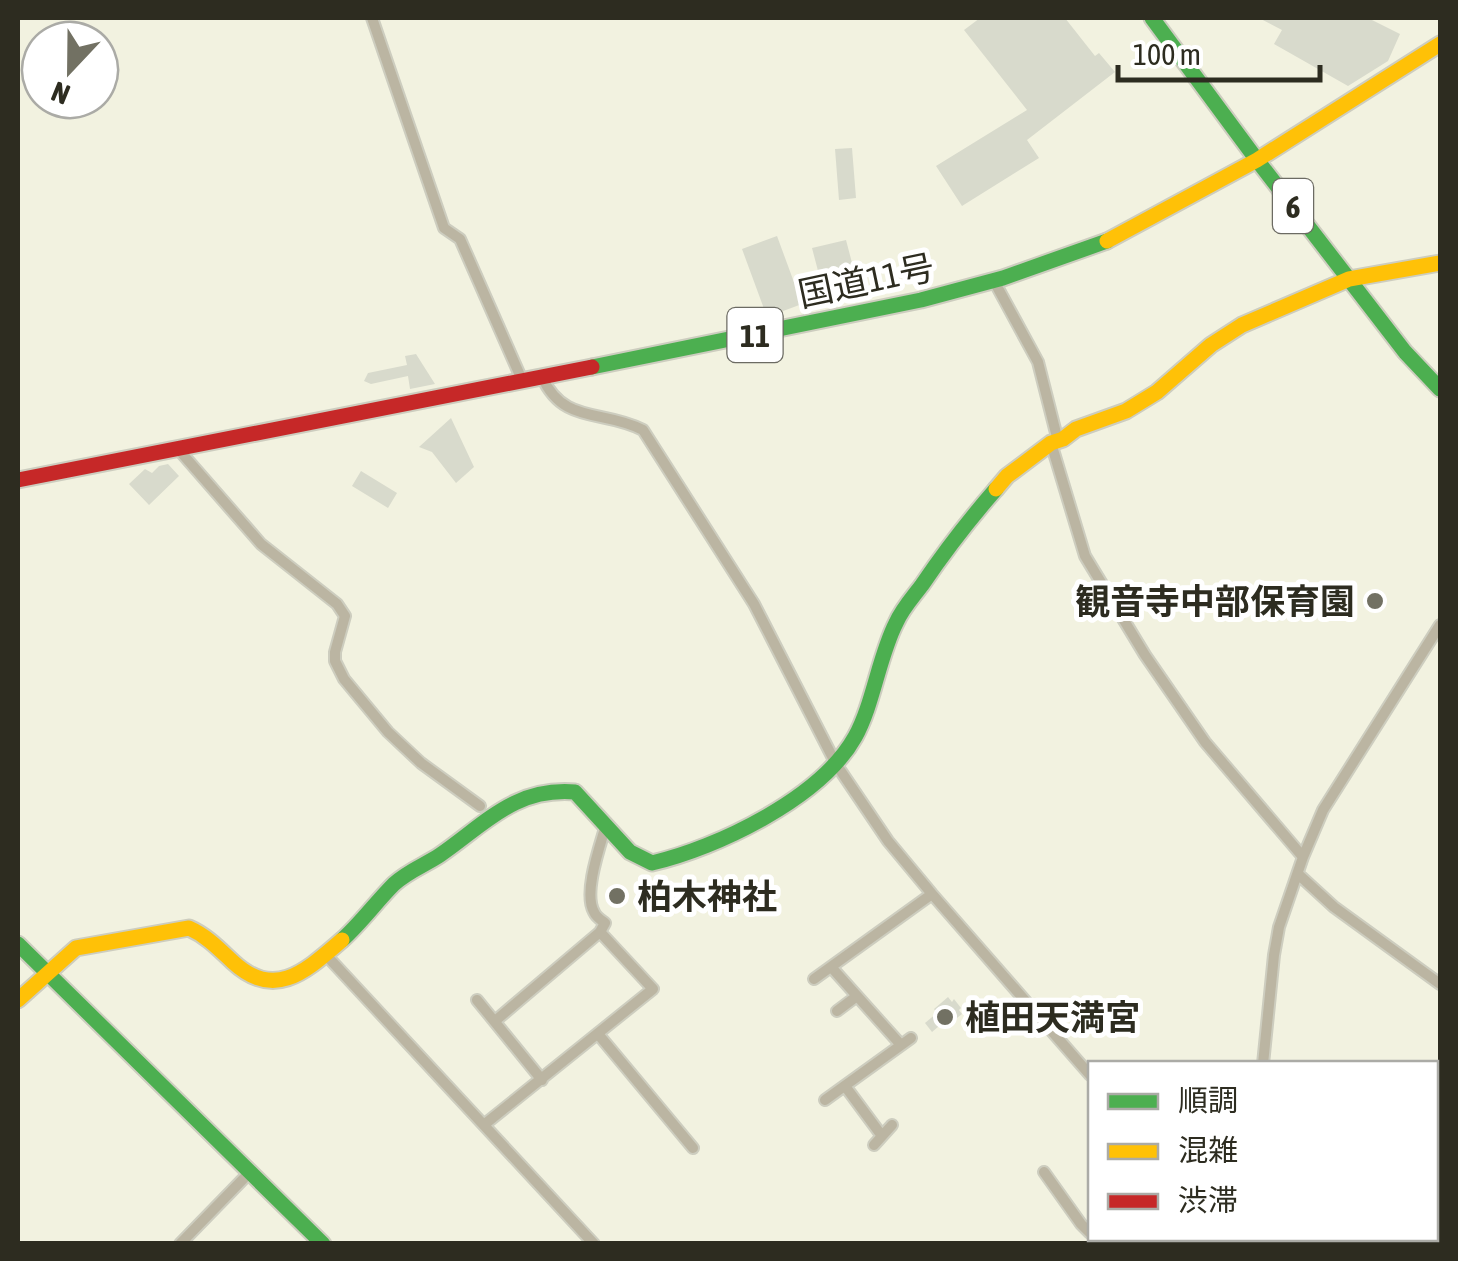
<svg xmlns="http://www.w3.org/2000/svg" width="1458" height="1261" viewBox="0 0 1458 1261" font-family="'Asap Condensed','Noto Sans JP',sans-serif">
<rect width="100%" height="100%" fill="#f2f2e0"/>
<!-- building -->
<path fill="#d8dacc" d="M980 18H1065L1095 56 1099 53 1115 72 1027 140 1039 158 962 206 936 166 1027 110 964 30Z
M1259 18H1368L1400 34 1388 61 1348 86 1274 44 1282 30Z
M852 148 856 198 839 200 835 149Z
M777 236 802 304 767 317 742 249Z
M846 240 861 297 827 305 812 248Z
M416 354 435 384 410 389 408 376 371 384 364 381 368 373 407 365 405 356Z
M451 418 474 467 456 483 432 452 419 447Z
M168 464 179 476 149 505 129 484 145 469 152 473 159 466Z
M361 471 397 493 388 508 352 486Z
M948 997 952 1002 954 999 961 1008 959 1010 962 1014 948 1025 945 1021 932 1032 925 1023 937 1013 934 1009Z"/>
<g fill="none" stroke-linecap="round" stroke-linejoin="round">
<defs>
<path id="street" d="M372 18 444 228 460 239 522 380
M994 281 1038 362 1058 441
M542 377C564 425 602 409 643 430L754 604 836 764 888 841 932 894 1090 1075
M1051 443 1085 556 1145 655 1205 742 1303 857
M179 450 261 544 337 604 345 616 335 652V661L344 679 388 732 421 763 480 806
M1298 874 1334 907 1440 984
M600 932 605 923C601 920 596 917 594 912 583 893 600 846 606 825
M326 955 594 1244
M832 968 901 1045
M814 979 932 894
M477 1000 542 1080
M837 1011 857 996
M598 1034 693 1148
M1263 1064 1274 955 1279 927 1303 857 1323 810 1440 625
M845 1086 882 1136
M825 1100 911 1038
M485 1124 653 989 600 932 495 1021
M874 1145 892 1125
M1044 1172 1081 1224 1090 1233
M1096 1238 1101 1244
M1230 1238 1235 1244
M180 1244 250 1172
M1119 1244 1124 1238
M1248 1244V1238"/>
<path id="fast" d="M1152 18 1257 160 1405 352 1440 389
M592 367 921 300 1003 278 1107 241
M342 940C361 923 376 902 394 884 408 871 425 865 440 855 485 824 515 787 575 792L630 852 652 863C717 848 821 798 855 737 873 705 879 656 896 623 902 609 913 597 922 585 945 551 969 520 996 489
M18 944 323 1244"/>
<path id="slow" d="M1107 241 1257 160 1440 44
M996 489 1007 476 1051 443 1063 439 1076 429 1126 411 1157 392 1211 345 1242 325 1349 279 1440 263
M18 1000 76 948 189 928C207 936 219 949 233 962 275 1001 306 971 342 940"/>
<path id="jam" d="M18 480 592 367"/>
</defs>
<!-- street casing -->
<use href="#street" stroke="#cdcdbf" stroke-width="14"/>
<!-- fast casing -->
<use href="#fast" stroke="#cdcdbf" stroke-width="19"/>
<!-- slow casing -->
<use href="#slow" stroke="#cdcdbf" stroke-width="19"/>
<!-- jam casing -->
<use href="#jam" stroke="#cdcdbf" stroke-width="19"/>
<!-- street -->
<use href="#street" stroke="#bbb5a2" stroke-width="10"/>
<!-- fast -->
<use href="#fast" stroke="#4caf50" stroke-width="15"/>
<!-- slow -->
<use href="#slow" stroke="#ffc107" stroke-width="15"/>
<!-- jam -->
<use href="#jam" stroke="#c62828" stroke-width="15"/>
</g>
<!-- markers -->
<g fill="#727163" stroke="#fff" stroke-width="4">
<circle cx="1375" cy="601" r="10"/>
<circle cx="617" cy="896" r="10"/>
<circle cx="945" cy="1017" r="10"/>
</g>
<g text-anchor="middle" dominant-baseline="central" stroke-width="10" stroke-linejoin="round" paint-order="stroke">
<!-- shield labels -->
<g fill="#fff" stroke="#6c6b63" stroke-width="2.5">
<rect x="1273" y="179" width="40" height="54" rx="8"/>
<rect x="727.5" y="308" width="55" height="54" rx="8"/>
</g>
<g font-size="32" font-weight="bold" fill="#2d2c20">
<text x="1293" y="206">6</text>
<text x="755" y="335">11</text>
</g>
<!-- street labels -->
<g font-size="35" fill="#2d2c20" stroke="#fff">
<text transform="translate(866 280) rotate(-12)">国道11号</text>
</g>
<!-- poi labels -->
<g font-size="35" font-weight="bold" fill="#2d2c20" stroke="#fff" text-anchor="start">
<text x="1355" y="601" text-anchor="end">観音寺中部保育園</text>
<text x="637" y="896">柏木神社</text>
<text x="965" y="1017">植田天満宮</text>
</g>
</g>
<!-- border -->
<rect width="1458" height="1261" fill="none" stroke="#2d2c20" stroke-width="40"/>
<!-- legend -->
<rect x="1088" y="1061" width="350" height="180" fill="#ffffff" stroke="#ababa6" stroke-width="2.5"/>
<rect x="1108" y="1094" width="50" height="15" fill="#4caf50" stroke="#ababa6" stroke-width="2.5"/>
<text x="1178" y="1111" font-size="30" fill="#2d2c20">順調</text>
<rect x="1108" y="1144" width="50" height="15" fill="#ffc107" stroke="#ababa6" stroke-width="2.5"/>
<text x="1178" y="1161" font-size="30" fill="#2d2c20">混雑</text>
<rect x="1108" y="1194" width="50" height="15" fill="#c62828" stroke="#ababa6" stroke-width="2.5"/>
<text x="1178" y="1211" font-size="30" fill="#2d2c20">渋滞</text>
<!-- north arrow -->
<g transform="translate(70 70) rotate(202)"><circle r="48" fill="#ffffff" stroke="#ababa6" stroke-width="2.5"/>
<path d="M0-8L18 38L0 25L-18 38Z" fill="#727163"/>
<text y="-15" font-size="28" font-weight="bold" text-anchor="middle" fill="#2d2c20">N</text>
</g>
<!-- scale -->
<path d="M1118 65v15h202v-15" fill="none" stroke="#2d2c20" stroke-width="5"/>
<text x="1133" y="65" font-size="30" fill="#2d2c20" stroke="#ffffff" stroke-width="8" paint-order="stroke">100 m</text>
</svg>
